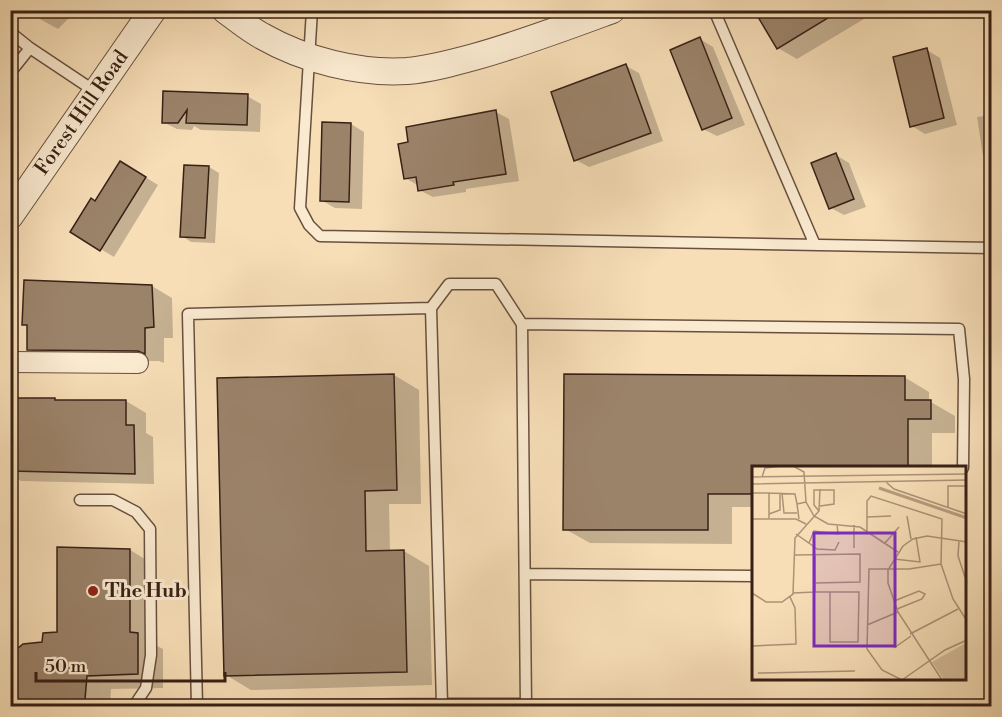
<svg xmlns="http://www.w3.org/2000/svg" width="1002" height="717" viewBox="0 0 1002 717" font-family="'Libre Bodoni',serif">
<rect width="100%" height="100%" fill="#f7deb7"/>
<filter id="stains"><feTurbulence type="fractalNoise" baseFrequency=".00333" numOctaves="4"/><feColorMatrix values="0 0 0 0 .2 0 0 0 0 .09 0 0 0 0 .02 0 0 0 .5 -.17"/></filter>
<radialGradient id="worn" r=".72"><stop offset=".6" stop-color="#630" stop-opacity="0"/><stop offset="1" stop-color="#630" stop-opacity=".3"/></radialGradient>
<!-- shadow -->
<path fill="#0003" d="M32 10H77L58 29 38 18Z
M344 10H439L438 17 350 14Z
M772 10H879L797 59 778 48Z
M700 39 713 47 745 125 717 136 703 129Z
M927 50 940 58 957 125 925 134 912 126Z
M626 66 639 73 663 141 589 167 576 160Z
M165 92 247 96 261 104 260 132 201 130 194 126 192 130 177 129 163 122Z
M496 112 509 119 519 181 466 189V192L433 197 419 190V186L405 178Z
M992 115V161L983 156 977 117Z
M351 124 364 132 362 209 335 208 321 200Z
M836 155 849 163 866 207 844 215 831 208Z
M209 167 219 173 215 243 191 242 182 236Z
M134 170 158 185 114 257 72 232 96 203Z
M152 286 172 298 173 338H164V363L159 361H48L28 349V326L24 324Z
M394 375 419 390 421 504H389L390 551H404L429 566 432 685 251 690 226 675Z
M904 377 929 392V401L955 416V433H932V468H753V507H732V544L590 543 565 529Z
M10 399H55L59 402 126 401 146 413V433L153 437 154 484 21 481 10 475Z
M130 550 155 565V645L163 649V688L111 689 110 706H25L14 695 43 643 58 634Z"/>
<!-- building -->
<path fill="#9b836a" stroke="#382117" stroke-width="1.5" d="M769 10H841L777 49 758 17Z
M700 37 732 118 702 130 670 50Z
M927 48 944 118 910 127 893 57Z
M626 64 651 133 574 161 551 92Z
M163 91 248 94 247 125 186 123 187 110 178 123H162Z
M496 110 506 174 453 182 454 185 418 191 416 177 404 179 398 144 408 142 406 127Z
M322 122 351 123 349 202 320 201Z
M836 153 854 199 829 209 811 163Z
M120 161 146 177 100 251 70 232 91 198 95 201Z
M184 165 209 166 205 238 180 237Z
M24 280 152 285 154 327 145 328V354L138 351 27 350V325H22Z
M394 374 397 490 365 491 366 551 404 550 407 672 224 676 217 378Z
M564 374 905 376V400H931V419H908V468H753V494H708V530H563Z
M10 398H55V400H126V425H134L135 474 10 471Z
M57 547 130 549V632L138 633V674L87 676 85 699 76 706H30V704H19L12 695V653L23 644 42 642 43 633 57 632Z"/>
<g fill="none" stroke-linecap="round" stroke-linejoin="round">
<defs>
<path id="service" d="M312 10 300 208 309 225 320 236 992 248
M714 10 815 245
M10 32 30 48 96 92
M10 73 30 48
M431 308 449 284H496L522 324
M80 500H113L136 512 150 529 151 655 146 688 134 706
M10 504V526
M525 574 753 576
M197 706 188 314 431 308 442 704H526
M197 706 442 704
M526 706 522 324 959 329 964 379 963 468"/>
<path id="minor" d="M10 362 138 363"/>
<path id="tertiary" d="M225 10C237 19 249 29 262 36 304 60 359 74 407 71 430 69 452 63 474 57 521 44 566 27 612 10
M10 216 153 10"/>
</defs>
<!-- service casing -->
<use href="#service" stroke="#68503f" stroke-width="13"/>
<!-- minor casing -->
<use href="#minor" stroke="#68503f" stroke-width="22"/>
<!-- tertiary casing -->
<use href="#tertiary" stroke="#68503f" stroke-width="28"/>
<!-- service -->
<use href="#service" stroke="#faead0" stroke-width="10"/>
<!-- minor -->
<use href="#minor" stroke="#faead0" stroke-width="20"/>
<!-- tertiary -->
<use href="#tertiary" stroke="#faead0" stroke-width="26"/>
</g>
<!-- markers -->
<circle fill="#8f2418" stroke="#faead0" stroke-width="2" cx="93" cy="591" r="6"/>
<g text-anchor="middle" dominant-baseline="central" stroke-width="6" stroke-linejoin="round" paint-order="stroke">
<!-- street labels -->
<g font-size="20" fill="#382117" stroke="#faead0">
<text transform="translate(82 113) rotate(-55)">Forest Hill Road</text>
</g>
<!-- poi labels -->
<g font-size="20" font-weight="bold" fill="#382117" stroke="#faead0" text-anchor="start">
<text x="105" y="591">The Hub</text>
</g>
</g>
<!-- overview -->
<g transform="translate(752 466)">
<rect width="214" height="214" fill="#f7deb7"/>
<path d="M214 177V214H192L180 196Z" fill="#d7be9c"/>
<path fill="none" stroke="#b69e81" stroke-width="3" d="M127 22 215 52"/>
<path fill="none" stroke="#ab9277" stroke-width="1.5" d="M41 0 52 6 54 36 62 50 76 58 108 61 146 86M0 11 215 8M10 11 13 2 29 0M134 16 142 23 215 48M0 18 215 14M0 27H17V53H0M17 27 43 28 45 38M30 27 32 47H45M196 41V20H215M67 45 62 39V24H82V38L68 40M17 48 28 44V28M155 50 159 73M115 51 139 50M18 53H44L54 58M47 53 45 38 54 36M115 65V35L119 30 190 53 189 98 201 133 215 155M44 68 57 77 62 65 86 68 85 58M207 75 206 90 215 117M57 77 65 83 83 84 87 76M133 77 147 61M102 82V59M43 89 108 88V116L63 117V126M63 89V117M142 93 168 96 164 71M0 127 14 136H30L41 128 43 72 67 45 68 23M41 127 63 126H107L106 176H78V126M142 135 167 125 173 128 170 133 145 143M115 159 146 146M158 168 206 143M0 180 44 178 43 142 38 131M142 182 159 170M6 207 103 205M150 214 130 204 115 183 117 103H157L189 98M150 214 193 184 215 174M190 214 146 146 136 117V104L151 80 161 73 175 70 215 76"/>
<path fill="#7b2cbf" fill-opacity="0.15" stroke="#7b2cbf" stroke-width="3" d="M62 67H143V180H62Z"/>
<rect width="214" height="214" fill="none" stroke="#382117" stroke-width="3"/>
</g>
<!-- margin -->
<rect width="1002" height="717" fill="none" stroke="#f7deb7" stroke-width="36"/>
<rect x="12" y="12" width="978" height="693" fill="none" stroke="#382117" stroke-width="3"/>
<rect x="18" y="18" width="966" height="681" fill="none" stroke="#382117" stroke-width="1.5"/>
<!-- scale -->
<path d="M36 672v9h189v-9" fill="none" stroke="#382117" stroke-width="3"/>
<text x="45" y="672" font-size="18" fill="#382117" stroke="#faead0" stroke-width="4.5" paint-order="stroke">50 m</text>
<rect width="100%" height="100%" filter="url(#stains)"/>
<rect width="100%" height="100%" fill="url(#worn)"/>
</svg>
